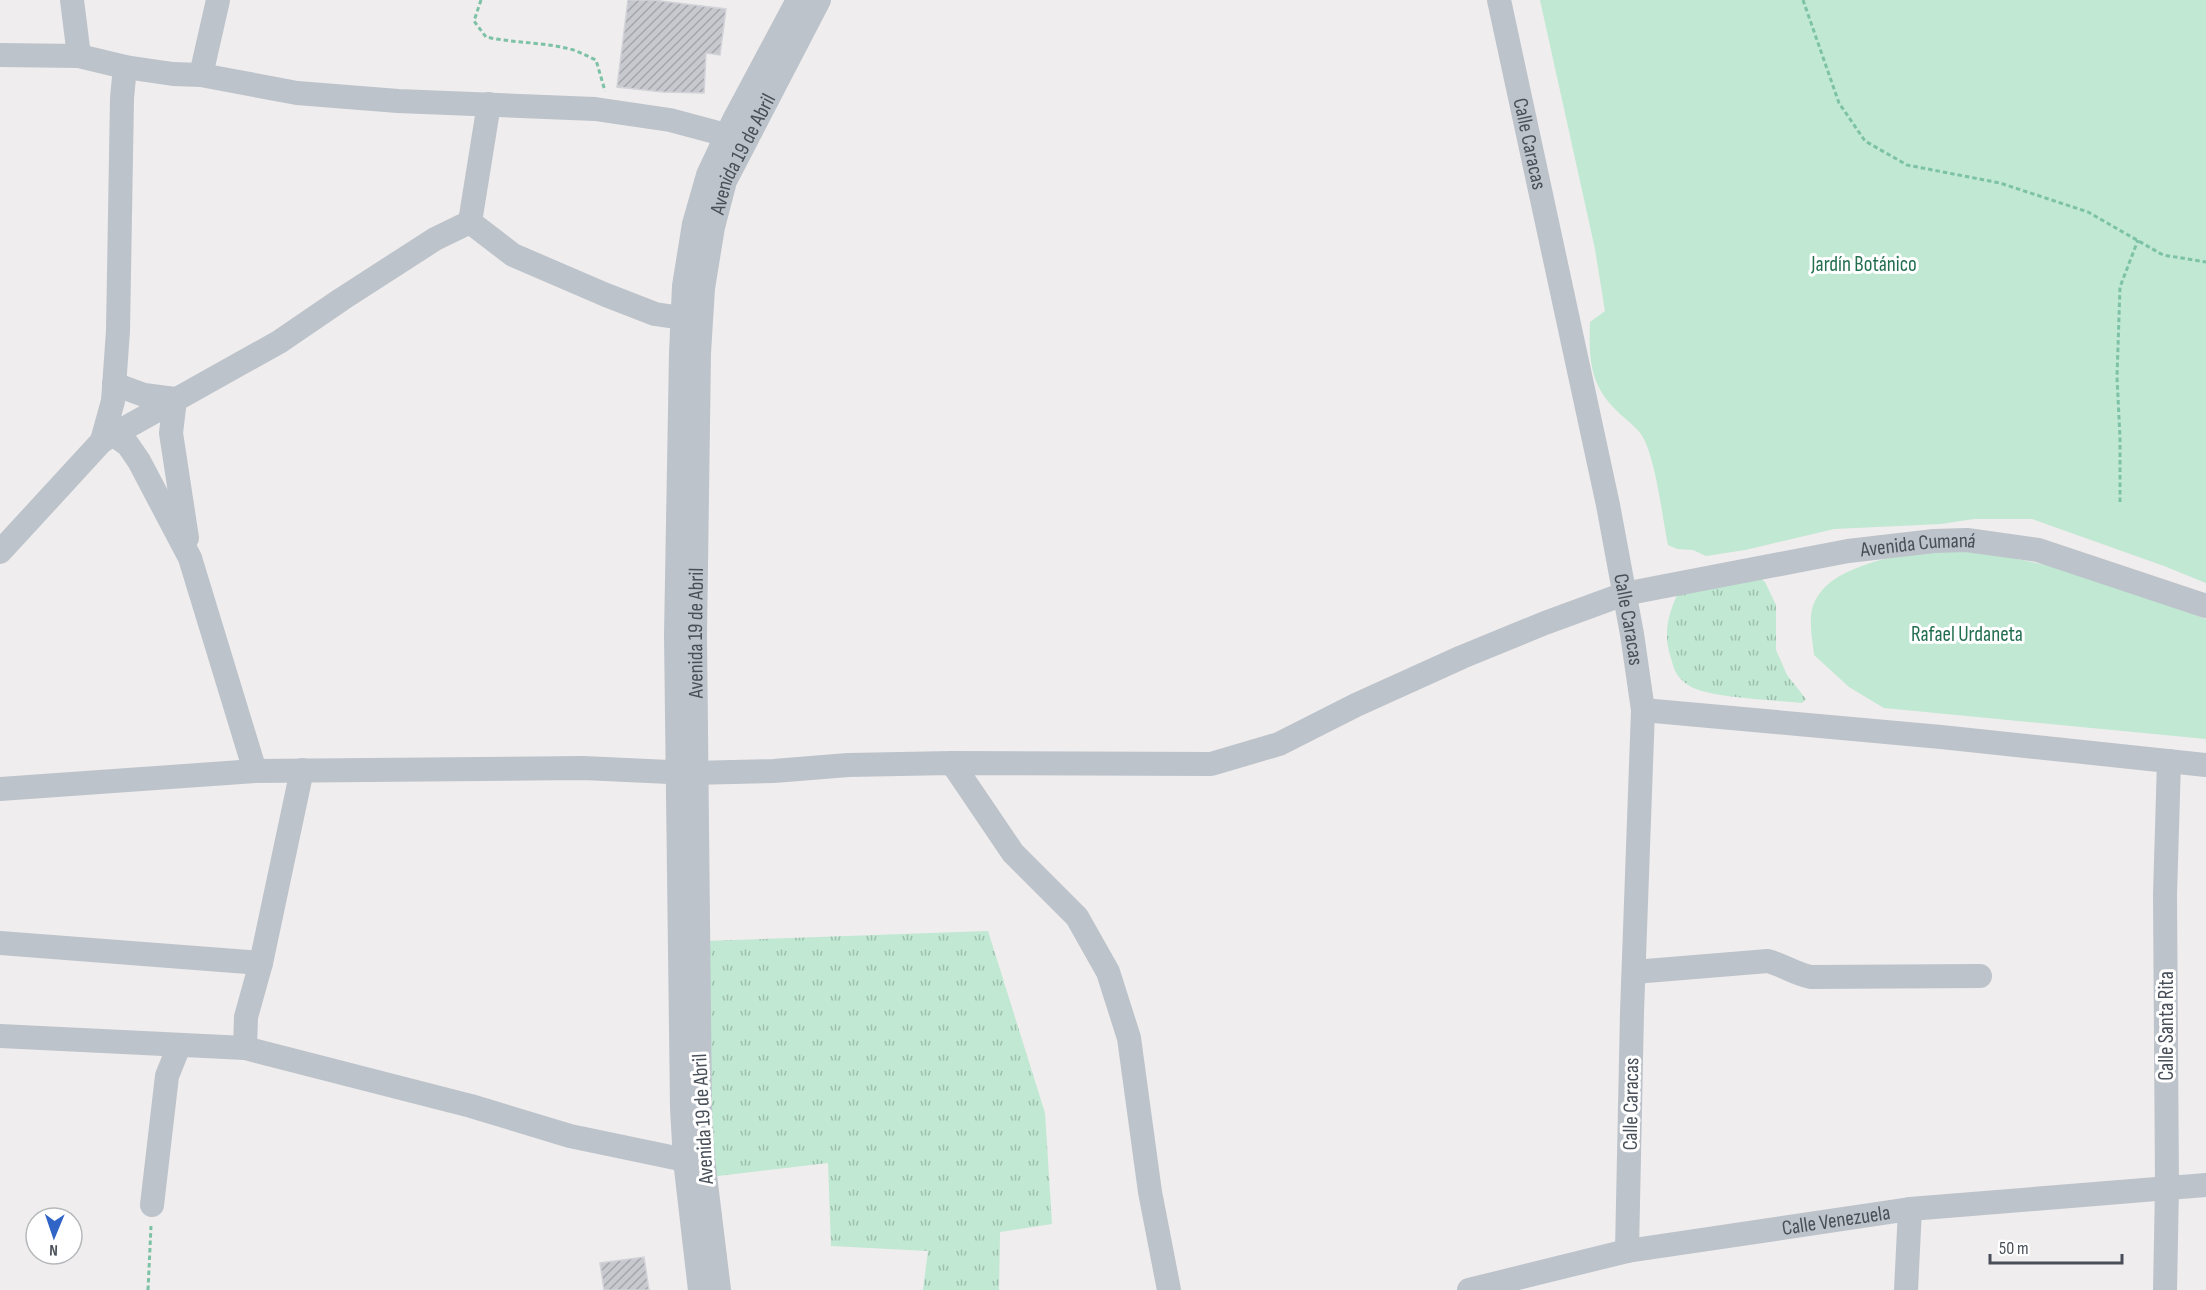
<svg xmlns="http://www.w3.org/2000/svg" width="2206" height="1290" viewBox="0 0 2206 1290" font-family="'Sofia Sans Condensed',sans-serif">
<defs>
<pattern id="grass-tufts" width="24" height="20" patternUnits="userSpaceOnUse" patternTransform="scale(1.5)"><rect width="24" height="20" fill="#c0e8d3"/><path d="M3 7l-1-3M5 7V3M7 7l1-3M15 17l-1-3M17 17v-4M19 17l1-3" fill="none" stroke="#9ebeae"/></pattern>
<pattern id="building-hatch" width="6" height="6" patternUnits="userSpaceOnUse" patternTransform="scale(1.5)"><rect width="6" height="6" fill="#c8c9cf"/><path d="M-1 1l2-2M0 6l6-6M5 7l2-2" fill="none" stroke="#a4a6ab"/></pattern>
</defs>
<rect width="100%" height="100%" fill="#efeded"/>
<!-- grass -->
<path fill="url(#grass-tufts)" d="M1749 569 1765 582 1776 605V650L1787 675 1806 699 1802 703C1776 700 1706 698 1688 685 1677 678 1674 670 1671 658 1662 632 1669 611 1681 587Z
M988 931 1045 1113 1052 1224 1000 1232 999 1290H923L928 1251 831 1246 828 1163 710 1177 704 941Z"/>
<!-- green -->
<path fill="#c0e8d3" d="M1540 0H2206V583L2164 566 2032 519H1974L1941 524 1834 529 1745 550 1706 556 1693 550 1677 549 1668 545C1662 515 1657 469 1645 441 1640 429 1626 420 1617 411 1589 384 1589 358 1590 322L1605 311 1595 249Z
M1921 550 1978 551 2070 570 2206 619V739L1884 708 1849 687 1814 655C1813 643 1810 630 1811 618 1814 569 1884 560 1921 550Z"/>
<!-- building -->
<path fill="url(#building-hatch)" stroke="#d2d3d8" stroke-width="1.5" d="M628 0H653L726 9 720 55 706 53 704 93 663 92 617 87Z
M644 1257 649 1290H604L600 1263Z"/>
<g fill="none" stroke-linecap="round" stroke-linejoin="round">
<!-- path -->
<path stroke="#7dc2a6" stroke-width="3" stroke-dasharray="4.5 3" stroke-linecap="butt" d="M481 0 474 21 486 37C514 43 542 42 570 49 578 51 587 56 596 60L605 91
M1803 0 1839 103 1865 141 1907 165 2000 183 2088 212 2163 255 2206 262
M2120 502V438L2117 377 2120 287 2138 240
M148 1290 151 1226"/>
<!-- minor -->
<g stroke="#bdc3ca" stroke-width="24">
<path d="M72 0 79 56"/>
<path id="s1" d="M1499 0 1608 505 1632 634 1643 710 1632 1012 1627 1251"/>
<path d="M0 55 79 56 125 67 173 74 201 75 297 93 398 101 595 109 670 120 726 135"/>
<path d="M201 75 218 0"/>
<path d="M470 222 513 255 606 295 655 314 682 318"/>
<path d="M470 222 489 104"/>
<path d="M114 384 144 395 175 399 171 433 187 538"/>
<path d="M114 435 128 445 139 461 190 558 255 771"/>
<path d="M102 441 113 401 118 331 122 98 125 67"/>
<path d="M0 552 102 441 279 342 342 299 435 239 470 222"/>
<path d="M1643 710 1941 737 2206 765"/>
<path d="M952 763 1013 853 1077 917 1108 972 1129 1038 1150 1192 1169 1290"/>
<path id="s2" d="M0 789 255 771 583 768 691 773 774 771 848 765 952 763 1211 764 1279 744 1356 705 1462 657 1545 623 1624 594 1848 551 1934 541 1967 540 2038 550 2206 606"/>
<path d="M0 943 261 963"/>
<path d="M1634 972 1768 961C1783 965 1795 974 1811 977L1980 976"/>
<path d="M0 1036 245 1048 471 1106 570 1136 685 1160"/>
<path d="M245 1048 246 1017 261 963 302 770"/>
<path d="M152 1205 167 1076 179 1046"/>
<path d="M700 1290 685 1160 682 1108 676 636 681 353 684 286 694 224 708 175 734 120 798 0"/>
<path id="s3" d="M719 1290 703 1159 700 1108 695 636 699 353 703 288 713 227 725 181 819 0"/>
<path id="s4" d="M1469 1290 1627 1251 1910 1209 2206 1185"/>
<path d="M1906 1290 1910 1209"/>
<path d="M2165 1290 2167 1187 2165 895 2169 761"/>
</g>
</g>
<g text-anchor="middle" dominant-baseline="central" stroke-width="6" stroke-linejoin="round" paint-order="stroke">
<!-- street labels -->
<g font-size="21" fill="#484f58" stroke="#fff">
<text stroke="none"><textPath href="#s1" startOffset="147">Calle Caracas</textPath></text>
<text stroke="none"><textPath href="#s3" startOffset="1144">Avenida 19 de Abril</textPath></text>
<text stroke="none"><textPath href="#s2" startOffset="1958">Avenida Cumaná</textPath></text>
<text stroke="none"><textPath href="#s1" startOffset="633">Calle Caracas</textPath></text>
<text stroke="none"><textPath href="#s3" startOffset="658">Avenida 19 de Abril</textPath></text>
<text transform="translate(2166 1026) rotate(-90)">Calle Santa Rita</text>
<text transform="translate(1631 1104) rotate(-89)">Calle Caracas</text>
<text transform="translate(703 1119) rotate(-93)">Avenida 19 de Abril</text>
<text stroke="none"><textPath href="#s4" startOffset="374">Calle Venezuela</textPath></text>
</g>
<!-- park labels -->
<g font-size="21" fill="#226f4f" stroke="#fff">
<text x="1864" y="264">Jardín Botánico</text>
<text x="1967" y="634">Rafael Urdaneta</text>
</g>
</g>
<!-- north arrow -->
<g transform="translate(54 1236) rotate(182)"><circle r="28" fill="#ffffff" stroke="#b6b9bc" stroke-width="1.5"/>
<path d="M0-4.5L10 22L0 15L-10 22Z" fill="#3065c7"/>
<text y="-9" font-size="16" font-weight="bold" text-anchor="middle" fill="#484f58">N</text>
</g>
<!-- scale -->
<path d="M1990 1254v9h132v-9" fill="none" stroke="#484f58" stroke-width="3"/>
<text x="1999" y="1254" font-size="18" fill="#484f58" stroke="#ffffff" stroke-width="4.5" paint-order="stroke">50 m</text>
</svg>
